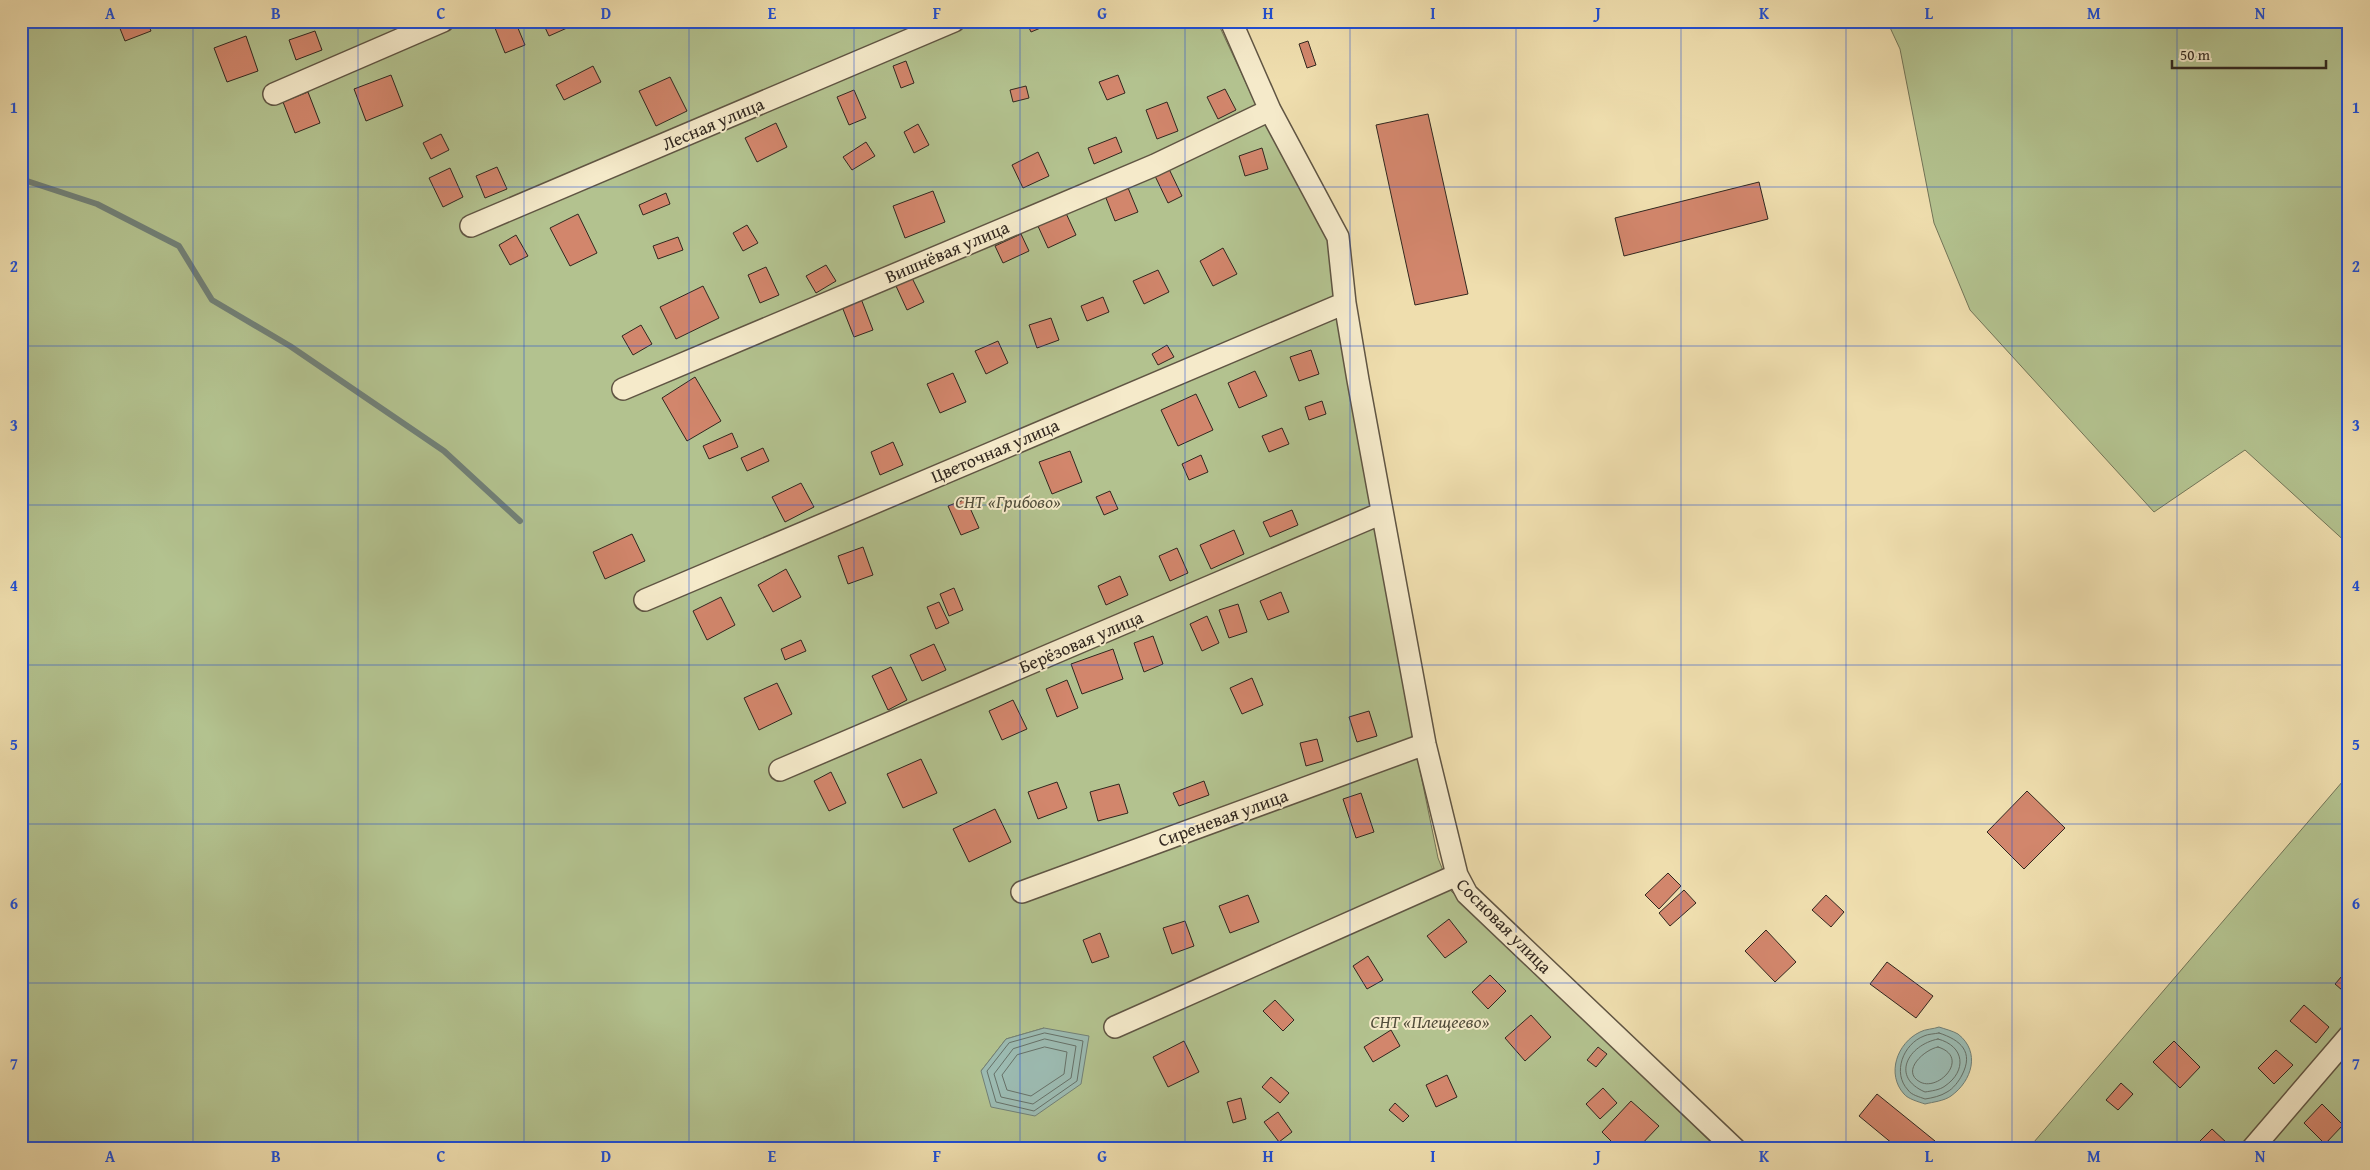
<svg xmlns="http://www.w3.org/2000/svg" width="2370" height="1170" viewBox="0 0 2370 1170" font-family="'Gentium Book Plus',serif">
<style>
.green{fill:#b3c28f;stroke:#727457;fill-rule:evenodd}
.water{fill:#9cbbb2;stroke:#718077}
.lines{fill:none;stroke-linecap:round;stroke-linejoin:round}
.shore{stroke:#667168;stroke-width:1}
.stream{stroke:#718077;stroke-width:6}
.building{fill:#d2866c;stroke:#31271f}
.minor-casing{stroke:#605543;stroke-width:24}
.minor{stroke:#f5eaca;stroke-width:21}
.grid{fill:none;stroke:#1d4ed8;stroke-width:1;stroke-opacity:0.55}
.labels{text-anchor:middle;stroke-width:4;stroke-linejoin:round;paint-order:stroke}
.street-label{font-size:18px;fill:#31271f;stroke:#f5eaca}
.park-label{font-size:18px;font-style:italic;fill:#524e3b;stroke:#f5eaca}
.neatline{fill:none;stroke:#1d4ed8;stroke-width:2}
.grid-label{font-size:16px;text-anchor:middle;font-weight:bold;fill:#1d4ed8}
</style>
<rect width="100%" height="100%" fill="#efdeae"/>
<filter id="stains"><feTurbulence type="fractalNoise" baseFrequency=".004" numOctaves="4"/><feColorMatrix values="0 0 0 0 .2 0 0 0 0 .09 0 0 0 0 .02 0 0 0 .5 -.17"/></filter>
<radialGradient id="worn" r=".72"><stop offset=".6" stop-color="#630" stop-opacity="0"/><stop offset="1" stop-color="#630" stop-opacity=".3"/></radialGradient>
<path class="green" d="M21 21H1217L1266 126 1329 239 1417 756 1438 858 1451 891 1718 1149H21ZM1044 1028 981 1071 1006 1039Z
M1887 21H2349V545L2245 450 2154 512 1970 310 1934 223 1900 49Z
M2349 774V1149H2028Z"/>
<path class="water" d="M1939 1027C1945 1029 1953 1031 1958 1034 1981 1052 1972 1081 1951 1096 1944 1101 1933 1102 1925 1104 1919 1102 1908 1099 1904 1094 1886 1074 1897 1043 1920 1032 1925 1029 1934 1029 1939 1027Z
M1044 1028 1089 1036 1081 1084 1035 1116 991 1107 981 1071 1006 1039Z"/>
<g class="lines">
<path class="shore" d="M1045 1033 1083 1041 1077 1081 1034 1111 996 1102 987 1071 1009 1043Z
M1939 1033C1961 1040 1974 1052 1962 1075 1959 1081 1953 1089 1947 1092 1941 1096 1932 1098 1925 1099 1920 1097 1911 1095 1908 1090 1892 1073 1903 1044 1924 1036 1928 1034 1934 1034 1939 1033Z
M1045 1039 1076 1046 1071 1078 1033 1104 1001 1097 994 1074 1013 1049Z
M1938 1039C1965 1046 1967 1071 1945 1086 1940 1090 1931 1091 1925 1092 1890 1077 1908 1045 1938 1039Z
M1045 1047 1067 1052 1064 1074 1031 1096 1007 1090 1002 1075 1017 1055Z
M1938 1047C1971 1057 1939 1092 1920 1082 1900 1071 1925 1049 1938 1047Z"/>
<path class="stream" d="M21 179 97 204 179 246 212 300 290 346 444 451 520 521"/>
</g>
<path class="building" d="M117 21H147L151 31 125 41Z
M497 21H515L525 45 505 53 493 23Z
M542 21H575L576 24 549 36Z
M1026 21H1048L1050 24 1031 32Z
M315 31 322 50 296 60 289 40Z
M246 36 258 71 227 82 214 48Z
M1308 41 1316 65 1307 68 1299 44Z
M906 61 914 83 901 88 893 66Z
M593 66 601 82 564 100 556 85Z
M391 75 403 106 366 121 354 89Z
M1118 75 1125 93 1107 100 1099 82Z
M670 77 687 111 656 126 639 91Z
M1026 86 1029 98 1013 102 1010 90Z
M1225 89 1236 110 1218 119 1207 97Z
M854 90 866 118 849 125 837 97Z
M308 92 320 123 295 133 283 102Z
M1167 102 1178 131 1157 139 1146 110Z
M1428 114 1468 294 1415 305 1376 125Z
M776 123 787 147 757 162 745 138Z
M918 124 929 145 914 153 904 132Z
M441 134 449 150 431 159 423 143Z
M1116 137 1122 152 1094 164 1088 148Z
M866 142 875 156 852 170 843 157Z
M1262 148 1268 169 1245 176 1239 156Z
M1038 152 1049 176 1023 188 1012 165Z
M497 167 507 189 485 198 476 176Z
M450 168 463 197 443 207 429 178Z
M1169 169 1182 196 1168 203 1155 176Z
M1759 182 1768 219 1624 256 1615 218Z
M1126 183 1138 212 1115 221 1104 193Z
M933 191 945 222 905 238 893 206Z
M666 193 670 204 643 215 639 205Z
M1065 211 1076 235 1048 248 1037 224Z
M578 214 597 253 570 266 550 228Z
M747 225 758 243 743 251 733 233Z
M1021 234 1029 251 1003 263 995 246Z
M516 235 528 256 510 265 499 245Z
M678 237 683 250 658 259 653 246Z
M1223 248 1237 274 1213 286 1200 261Z
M826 265 836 281 816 293 806 276Z
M766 267 779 295 760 303 748 275Z
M1158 270 1169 292 1144 304 1133 281Z
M912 278 924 302 907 310 896 286Z
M703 286 719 318 676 339 660 307Z
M860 296 873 330 854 337 841 304Z
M1103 297 1109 312 1087 321 1081 306Z
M1051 318 1059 340 1037 348 1029 325Z
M641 325 652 344 633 355 622 336Z
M998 341 1008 363 986 374 975 351Z
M1167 345 1174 357 1158 365 1152 354Z
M1311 350 1319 374 1299 381 1290 357Z
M1255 371 1267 396 1239 408 1228 383Z
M953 373 966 402 940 413 927 384Z
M695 377 721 421 687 441 662 398Z
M1196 394 1213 430 1178 446 1161 410Z
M1322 401 1326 414 1309 420 1305 407Z
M1282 428 1289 444 1269 452 1262 436Z
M732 433 738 447 709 459 703 446Z
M893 442 903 465 880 475 871 452Z
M763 448 769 461 747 471 741 458Z
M1070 451 1082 482 1052 494 1039 462Z
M1201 455 1208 472 1189 480 1182 464Z
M801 483 814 507 785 522 772 497Z
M1110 491 1118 509 1104 515 1096 497Z
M966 499 979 528 961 535 948 506Z
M1292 510 1298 525 1270 537 1263 522Z
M1234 530 1244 554 1211 569 1200 545Z
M632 534 645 561 605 579 593 552Z
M863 547 873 575 848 584 838 556Z
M1177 548 1188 573 1170 581 1159 556Z
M786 569 801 597 773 612 758 585Z
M1120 576 1128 595 1106 605 1098 586Z
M954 588 963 610 949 616 940 594Z
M1281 592 1289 612 1268 620 1260 601Z
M721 597 735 625 707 640 693 611Z
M939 602 949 623 936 629 927 607Z
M1238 604 1247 632 1229 638 1219 610Z
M1207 616 1219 643 1202 651 1190 624Z
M1153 636 1163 664 1144 672 1134 643Z
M801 640 806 651 785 660 781 649Z
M934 644 946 670 922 681 910 655Z
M1113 649 1123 679 1082 694 1071 664Z
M891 667 907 700 888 710 872 676Z
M1252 678 1263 705 1242 714 1230 688Z
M1067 680 1078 708 1057 717 1046 689Z
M777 683 792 714 759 730 744 698Z
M1013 700 1027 729 1002 740 989 711Z
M1369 711 1377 736 1357 742 1349 717Z
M1317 739 1323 761 1306 766 1300 743Z
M921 759 937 793 903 808 887 774Z
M831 772 846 803 829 811 814 781Z
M1204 781 1209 795 1179 806 1173 793Z
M1057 782 1067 808 1038 819 1028 792Z
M1119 784 1128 813 1098 821 1090 792Z
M2027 791 2065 828 2024 869 1987 832Z
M1361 793 1374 832 1356 838 1343 799Z
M995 809 1011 842 969 862 953 829Z
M1668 873 1681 886 1659 909 1645 895Z
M1684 890 1696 903 1670 926 1659 913Z
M1248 895 1259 922 1230 933 1219 906Z
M1826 895 1844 912 1831 927 1812 910Z
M1449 919 1467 942 1445 958 1427 936Z
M1185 921 1194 946 1172 954 1163 928Z
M1766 930 1796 962 1775 982 1745 951Z
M1100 933 1109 957 1092 963 1083 940Z
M1368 956 1383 980 1367 989 1353 966Z
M1887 962 1933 996 1916 1018 1870 984Z
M2349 968V996L2335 984Z
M1490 975 1506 991 1488 1009 1472 992Z
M1275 1000 1294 1020 1283 1031 1263 1011Z
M2304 1005 2329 1027 2316 1043 2290 1021Z
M1531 1015 1551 1037 1525 1061 1505 1038Z
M1391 1030 1400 1046 1373 1062 1364 1047Z
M1184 1041 1199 1072 1168 1087 1153 1057Z
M2174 1041 2200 1067 2180 1088 2153 1062Z
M1598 1047 1607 1054 1596 1067 1587 1060Z
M2276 1050 2293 1065 2274 1084 2258 1068Z
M1447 1075 1457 1097 1436 1107 1426 1085Z
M1271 1077 1289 1093 1280 1103 1262 1087Z
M2121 1083 2133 1094 2118 1110 2106 1100Z
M1603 1088 1617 1103 1600 1119 1586 1104Z
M1877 1094 1935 1141 1929 1149H1899L1859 1116Z
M1241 1098 1246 1119 1233 1123 1227 1102Z
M1631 1101 1659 1126 1637 1149H1619L1602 1132Z
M1395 1103 1409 1116 1403 1122 1389 1110Z
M2322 1104 2343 1125 2325 1144 2304 1123Z
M1278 1112 1292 1132 1279 1142 1264 1122Z
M2212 1129 2227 1143 2221 1149H2192Z
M2286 1141 2294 1149H2278Z"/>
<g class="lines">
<defs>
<path id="minor" d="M1231 21 1270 110 1338 237 1345 303 1358 380 1425 744 1457 875 1467 894 1735 1149
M274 94 443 21
M471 226 954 21
M623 389 1155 165 1270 110
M645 600 1345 303
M780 770 1382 513
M1022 892 1425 744
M1115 1027 1457 875
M2252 1149 2349 1036"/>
</defs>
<use href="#minor" class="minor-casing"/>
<use href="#minor" class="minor"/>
</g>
<path class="grid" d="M193 21V1149M358 21V1149M524 21V1149M689 21V1149M854 21V1149M1020 21V1149M1185 21V1149M1350 21V1149M1516 21V1149M1681 21V1149M1846 21V1149M2012 21V1149M2177 21V1149M21 187H2349M21 346H2349M21 505H2349M21 665H2349M21 824H2349M21 983H2349"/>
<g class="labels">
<g class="street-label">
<text transform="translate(713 124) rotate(-23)" y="6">Лесная улица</text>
<text transform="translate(947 252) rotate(-23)" y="6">Вишнёвая улица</text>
<text transform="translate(995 451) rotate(-23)" y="6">Цветочная улица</text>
<text transform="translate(1081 642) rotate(-23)" y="6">Берёзовая улица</text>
<text transform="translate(1223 818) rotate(-20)" y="6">Сиреневая улица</text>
<text transform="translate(1504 926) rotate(45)" y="6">Сосновая улица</text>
</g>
<g class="park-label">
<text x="1008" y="508">СНТ «Грибово»</text>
<text x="1430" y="1028">СНТ «Плещеево»</text>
</g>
</g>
<rect width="2370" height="1170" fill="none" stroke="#efdeae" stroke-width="55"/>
<path d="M2172 60v8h154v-8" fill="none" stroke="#31271f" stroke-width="2.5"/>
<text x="2180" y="60" font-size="15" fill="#31271f" stroke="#f5eaca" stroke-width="4" paint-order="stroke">50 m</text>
<rect x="28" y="28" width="2314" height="1114" class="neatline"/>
<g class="grid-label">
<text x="110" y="19">A</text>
<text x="276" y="19">B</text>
<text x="441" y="19">C</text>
<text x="606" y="19">D</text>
<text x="772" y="19">E</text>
<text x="937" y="19">F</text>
<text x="1102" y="19">G</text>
<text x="1268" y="19">H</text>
<text x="1433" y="19">I</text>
<text x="1598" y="19">J</text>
<text x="1764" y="19">K</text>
<text x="1929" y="19">L</text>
<text x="2094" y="19">M</text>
<text x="2260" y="19">N</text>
<text x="14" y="113">1</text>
<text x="2356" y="113">1</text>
<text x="14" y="272">2</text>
<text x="2356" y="272">2</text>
<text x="14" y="431">3</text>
<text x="2356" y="431">3</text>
<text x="14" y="591">4</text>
<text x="2356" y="591">4</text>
<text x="14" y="750">5</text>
<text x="2356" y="750">5</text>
<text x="14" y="909">6</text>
<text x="2356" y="909">6</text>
<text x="14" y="1069">7</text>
<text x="2356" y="1069">7</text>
<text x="110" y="1162">A</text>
<text x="276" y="1162">B</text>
<text x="441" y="1162">C</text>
<text x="606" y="1162">D</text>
<text x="772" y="1162">E</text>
<text x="937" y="1162">F</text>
<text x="1102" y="1162">G</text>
<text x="1268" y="1162">H</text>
<text x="1433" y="1162">I</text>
<text x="1598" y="1162">J</text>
<text x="1764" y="1162">K</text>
<text x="1929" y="1162">L</text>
<text x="2094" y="1162">M</text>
<text x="2260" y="1162">N</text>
</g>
<rect width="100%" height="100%" filter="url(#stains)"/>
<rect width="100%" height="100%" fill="url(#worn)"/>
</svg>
